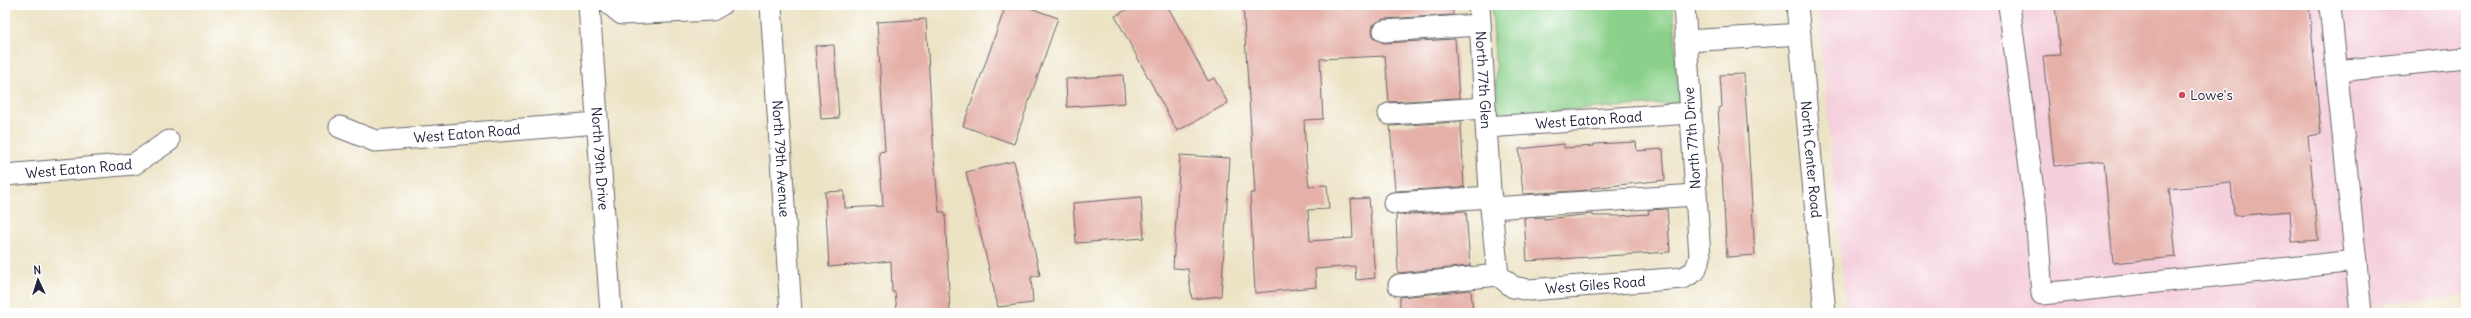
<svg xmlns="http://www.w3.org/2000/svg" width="2471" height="318" viewBox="0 0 2471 318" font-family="Delius,sans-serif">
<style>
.built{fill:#f4cfdc}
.park{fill:#8cd18b;stroke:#577a63}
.building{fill:#e5b0a8}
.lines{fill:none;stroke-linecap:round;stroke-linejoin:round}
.minor-casing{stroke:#69666b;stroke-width:23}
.minor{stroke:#fff;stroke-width:21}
.poi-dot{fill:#d1495b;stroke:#fff;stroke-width:1.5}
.labels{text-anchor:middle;stroke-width:3;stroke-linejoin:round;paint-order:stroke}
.street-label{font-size:14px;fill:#22223b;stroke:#fff}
.poi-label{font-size:14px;fill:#22223b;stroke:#fff;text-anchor:start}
</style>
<rect width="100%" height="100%" fill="#fff"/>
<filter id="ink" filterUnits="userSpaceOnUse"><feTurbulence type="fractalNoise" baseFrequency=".025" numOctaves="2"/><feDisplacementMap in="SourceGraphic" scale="8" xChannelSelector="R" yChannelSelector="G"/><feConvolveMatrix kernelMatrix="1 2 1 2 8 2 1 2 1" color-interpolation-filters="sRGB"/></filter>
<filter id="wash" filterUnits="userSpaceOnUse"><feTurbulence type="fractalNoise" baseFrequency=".012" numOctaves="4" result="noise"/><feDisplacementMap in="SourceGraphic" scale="16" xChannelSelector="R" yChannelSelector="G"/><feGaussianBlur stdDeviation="0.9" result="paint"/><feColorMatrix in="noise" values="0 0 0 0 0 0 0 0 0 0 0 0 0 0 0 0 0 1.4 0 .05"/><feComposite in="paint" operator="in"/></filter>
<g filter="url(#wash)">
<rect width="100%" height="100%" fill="#ece3c4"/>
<path class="built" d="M1817 5H2466V296L2388 303 2342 313H1846Z"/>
<path class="park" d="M1492 5H1673L1679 103 1498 114Z"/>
<g id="blocks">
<path class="building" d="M1006 5H1022L1058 18 1014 144 963 126Z
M1136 5H1167L1208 81 1214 78 1228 103 1177 131 1115 16Z
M1243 5H1453V15L1383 19 1373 25 1372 32 1374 38 1384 43 1455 39 1459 98 1389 102 1385 56 1320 59 1323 119 1304 120 1306 161 1309 186 1327 185 1329 209 1308 210 1310 241 1353 238 1351 199 1369 198 1375 278 1356 280 1355 266 1315 269 1316 287 1255 293 1250 193H1255Z
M2055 5H2309L2321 134 2308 136 2318 240 2292 242 2290 211 2234 216 2231 183 2169 189 2176 257 2113 263 2104 161 2054 166 2043 56 2060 55Z
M926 19 934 159 939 212H945L950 312 897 313 895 292H892L891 261 829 267 825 192 844 191 845 208 883 206 879 152 885 151 877 22Z
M834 45 839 118 821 119 815 46Z
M1744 74 1755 255 1727 257 1718 108 1722 107 1720 75Z
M1123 75 1125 103 1067 107 1066 79Z
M1461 122 1464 187 1395 191 1390 126Z
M1636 142 1637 151 1663 149 1665 180 1591 188V190L1523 194 1519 149 1564 144V148L1594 146V144Z
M1180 155 1230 158 1221 296 1192 299 1188 269 1173 268Z
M1014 161 1040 275 1031 277 1033 303 998 307 966 172Z
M1141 197 1144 238 1076 243 1073 203Z
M1667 209 1670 252 1527 261 1524 218 1544 217V219L1593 214V216H1618L1649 214 1648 210Z
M1466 211 1470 266 1398 273 1396 215Z
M1471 290 1473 313H1400V297Z"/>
</g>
</g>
<g filter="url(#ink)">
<use href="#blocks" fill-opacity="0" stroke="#69666b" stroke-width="1"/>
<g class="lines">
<defs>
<g id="minor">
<path id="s1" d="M589 5 611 313"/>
<path d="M611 5 622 14 712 10 721 5"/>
<path id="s2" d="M771 5 791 313"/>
<path id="s3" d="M1479 5 1491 208 1498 275"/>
<path id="s4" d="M1797 5 1825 313"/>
<path d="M2009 5 2036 214 2042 294 2356 261"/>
<path d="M2330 5 2361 313"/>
<path d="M1384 31 1480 25"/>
<path d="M1686 41 1800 34"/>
<path d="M2337 71 2466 58"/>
<path d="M1389 114 1485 108"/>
<path id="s5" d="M340 127 375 141 597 123"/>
<path id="s6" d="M1487 127 1690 113"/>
<path id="s7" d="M5 175 134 164 169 141"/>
<path d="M1394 203 1491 197"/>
<path d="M1491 208 1696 195"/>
<path id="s8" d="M1498 275 1513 287 1529 290 1683 278 1695 271 1700 257 1684 5"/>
<path d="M1399 285 1498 275"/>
</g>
</defs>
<use href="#minor" class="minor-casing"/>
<use href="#minor" class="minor"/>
</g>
</g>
<circle class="poi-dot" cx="2182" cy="95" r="4"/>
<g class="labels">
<g class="street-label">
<text dy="5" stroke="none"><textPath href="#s3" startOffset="75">North 77th Glen</textPath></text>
<text dy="5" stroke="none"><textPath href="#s6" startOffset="102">West Eaton Road</textPath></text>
<text dy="5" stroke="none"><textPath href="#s5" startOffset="130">West Eaton Road</textPath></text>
<text transform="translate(1692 138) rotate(-94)" y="5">North 77th Drive</text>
<text dy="5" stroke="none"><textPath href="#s1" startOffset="154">North 79th Drive</textPath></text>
<text dy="5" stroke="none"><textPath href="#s2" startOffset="154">North 79th Avenue</textPath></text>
<text dy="5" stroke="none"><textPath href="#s4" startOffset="155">North Center Road</textPath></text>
<text dy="5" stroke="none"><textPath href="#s7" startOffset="74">West Eaton Road</textPath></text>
<text dy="5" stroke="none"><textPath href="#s8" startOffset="102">West Giles Road</textPath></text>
</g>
<g class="poi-label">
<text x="2190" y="100">Lowe's</text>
</g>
</g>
<rect width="2471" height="318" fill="none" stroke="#fff" stroke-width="20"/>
<g transform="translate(38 280) rotate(356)" stroke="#ffffff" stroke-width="3" paint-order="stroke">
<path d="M0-3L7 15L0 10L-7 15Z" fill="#22223b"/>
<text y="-6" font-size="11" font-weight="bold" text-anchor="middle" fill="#22223b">N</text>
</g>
</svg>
